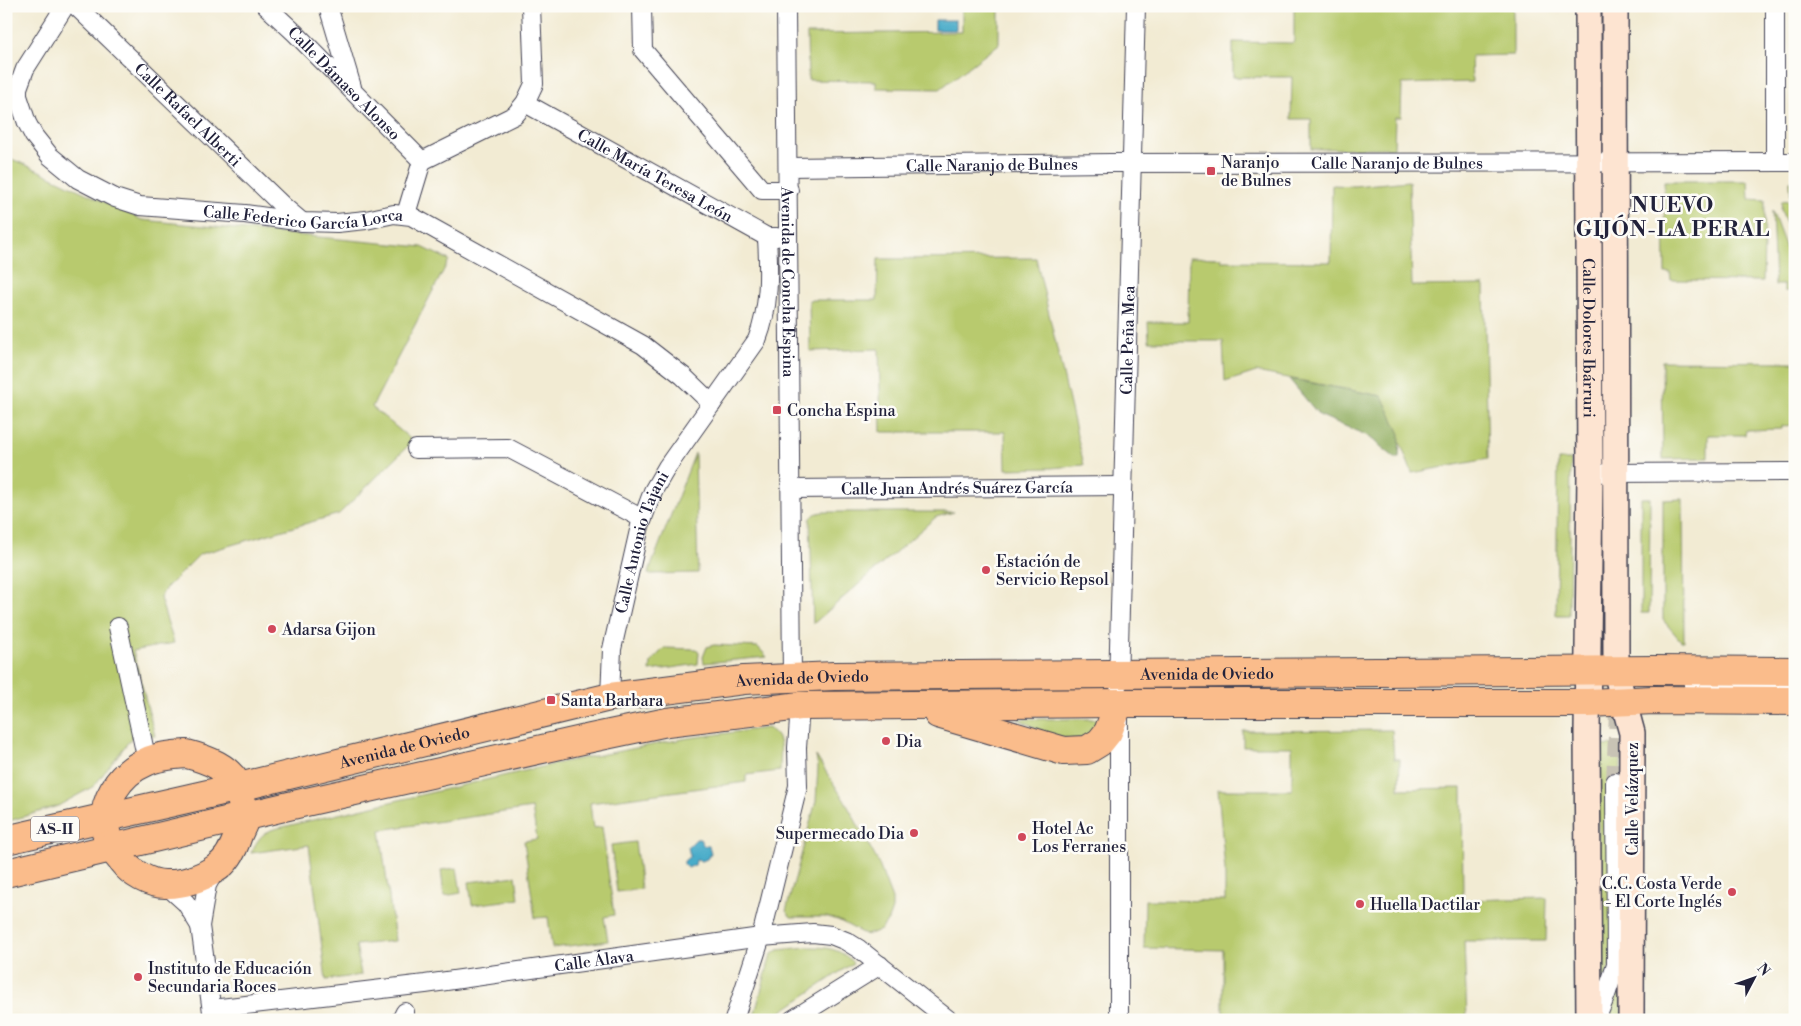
<svg xmlns="http://www.w3.org/2000/svg" width="1801" height="1026" viewBox="0 0 1801 1026" font-family="'Libre Bodoni',serif">
<style>
.green{fill:#b8ca6e;stroke:#6d7654}
.forest{fill:#92ae61;stroke:#5a684e}
.water{fill:#4aacc9;stroke:#366782}
.lines{fill:none;stroke-linecap:round;stroke-linejoin:round}
.street-tunnel{stroke:#c8c3b5;stroke-width:18;stroke-dasharray:18 9;stroke-linecap:butt}
.street-casing{stroke:#414052;stroke-width:20}
.secondary-casing{stroke:#414052;stroke-width:28}
.primary-casing{stroke:#414052;stroke-width:30}
.street{stroke:#fff;stroke-width:18}
.secondary{stroke:#fde4d1;stroke-width:25}
.primary{stroke:#fabc8b;stroke-width:28}
.poi-dot{fill:#d1495b;stroke:#fdfcf7;stroke-width:2}
.labels{text-anchor:middle;stroke-width:5;stroke-linejoin:round;paint-order:stroke}
.shield{fill:#fdfcf7;stroke:#646373;stroke-width:1}
.shield-label{font-size:15px;font-weight:bold;fill:#22223b}
.street-label{font-size:16px;fill:#22223b;stroke:#fdfcf7}
.poi-label{font-size:16px;fill:#22223b;stroke:#fdfcf7;text-anchor:start}
.district-label{font-size:21px;font-weight:bold;letter-spacing:1px;fill:#22223b;stroke:#fdfcf7}
</style>
<rect width="100%" height="100%" fill="#fdfcf7"/>
<filter id="ink" filterUnits="userSpaceOnUse"><feTurbulence type="fractalNoise" baseFrequency=".02" numOctaves="2"/><feDisplacementMap in="SourceGraphic" scale="10" xChannelSelector="R" yChannelSelector="G"/><feConvolveMatrix kernelMatrix="1 2 1 2 8 2 1 2 1" color-interpolation-filters="sRGB"/></filter>
<filter id="wash" filterUnits="userSpaceOnUse"><feTurbulence type="fractalNoise" baseFrequency=".0096" numOctaves="4" result="noise"/><feDisplacementMap in="SourceGraphic" scale="20" xChannelSelector="R" yChannelSelector="G"/><feGaussianBlur stdDeviation="1.12" result="paint"/><feColorMatrix in="noise" values="0 0 0 0 0 0 0 0 0 0 0 0 0 0 0 0 0 1.4 0 .05"/><feComposite in="paint" operator="in"/></filter>
<g filter="url(#wash)">
<rect width="100%" height="100%" fill="#f2ebd3"/>
<path class="green" d="M962 6H999V44L940 89 876 88V81L808 80 807 34 962 32Z
M1294 6H1513V55L1471 56 1472 82 1402 84 1401 117H1395L1394 148 1311 149V119H1291L1292 77H1233V42L1294 43Z
M6 160H14L33 168 142 220 422 247 449 260 372 407 413 441 339 514 200 554 165 589 160 598 174 643 133 651 155 736H133L94 786 58 806 6 822Z
M1409 181 1412 286 1484 285 1488 459 1412 473 1382 396 1256 372 1225 382 1223 341H1149L1148 322H1188L1189 257 1221 258V261L1331 262 1332 185 1354 186Z
M1664 181H1748L1749 199 1765 200 1763 281 1671 280 1670 273H1665Z
M1790 181H1795V245L1781 210 1782 201 1791 200Z
M1772 211 1795 272V291H1784V285H1775Z
M1036 258 1084 465 1051 468 1006 469 1005 432H881L879 349 810 351 809 300H877L878 259Z
M1662 361 1795 362V425L1782 426V429L1746 430 1745 435H1708V458L1663 459Z
M695 453 698 573 648 574Z
M1558 460H1571L1569 615H1556Z
M1641 498H1650L1649 613H1641Z
M1683 499 1684 641H1681L1663 620V500Z
M822 512H954L936 517 813 624 810 519 815 514Z
M714 645 758 647 767 657 704 663 703 657 707 647Z
M664 648 696 649 699 653 698 664 650 671 651 662Z
M1018 719H1099C1096 725 1094 732 1088 735 1070 748 1035 727 1018 719Z
M767 728C785 737 780 753 780 771L746 775V782L590 803 593 828 602 827 614 915 604 917 608 941 552 948 548 917 535 918 524 841 537 839 532 808 380 830 395 941 356 945 361 975 326 980 309 845 251 853C257 841 261 833 274 829L563 762 688 738Z
M1392 730 1394 759H1400L1399 789 1462 788 1463 900 1547 898 1546 941H1464L1467 1020H1223V950L1144 948 1145 900 1225 901V870L1218 790H1292V747H1243V731Z
M1622 745 1611 961 1601 995 1597 746Z
M816 756 846 803 878 862 892 899V909L888 920 881 930 866 935 838 920 826 917H791L786 911 816 801 818 767Z
M635 842 641 889 617 892 611 845Z
M457 868 461 893 444 896 441 870Z
M516 876 519 899 472 905 469 882Z
M807 947C825 947 841 948 853 963L769 1020H753L771 955 778 950Z
M1620 965 1622 1020H1602Z"/>
<path class="forest" d="M1289 379 1382 396 1400 434 1399 458H1395L1368 436 1319 415Z"/>
<path class="water" d="M935 20H956V30H935Z
M696 839H700L704 846H709L711 853 707 859 702 861 696 860 695 865 688 868 684 864V861L690 856 688 847Z"/>
</g>
<g filter="url(#ink)">
<g class="lines">
<path class="street-tunnel" d="M1615 782 1618 712 1623 705"/>
<defs>
<g id="street">
<path id="s1" d="M65 6 25 69 18 88V96L27 123 34 136 50 156 78 179 115 198 140 206 245 214 303 222 337 223 366 220 394 214 411 216 643 345 683 376 712 404"/>
<path id="s2" d="M76 6 282 205 302 222"/>
<path id="s3" d="M266 6 295 33 422 161"/>
<path d="M328 6 352 87"/>
<path d="M642 6 643 50 762 190H789"/>
<path id="s4" d="M786 6 792 678"/>
<path d="M1775 6V162"/>
<path id="s5" d="M525 103 767 237H777"/>
<path id="s6" d="M788 167 1111 163 1795 162"/>
<path d="M406 214 422 161 515 115 525 103 534 84 531 6"/>
<path d="M416 449 508 448 643 519"/>
<path d="M1605 473 1795 472"/>
<path id="s7" d="M791 489 1123 486"/>
<path d="M118 627 147 761"/>
<path id="s8" d="M1118 684 1136 6"/>
<path d="M1693 686H1795"/>
<path id="s9" d="M610 697 612 649 640 526 653 491 667 467 757 340C770 307 769 273 767 237"/>
<path d="M1119 718V1020"/>
<path d="M165 884 186 903 200 926"/>
<path id="s10" d="M212 1009 425 984 761 937 813 933 831 935 846 941 859 949 949 1020"/>
<path d="M213 1019 200 926 207 885 216 869"/>
<path d="M401 1020 405 1012"/>
<path d="M734 1020 761 937 798 786 797 748 800 706"/>
<path d="M792 1020 880 965"/>
<path d="M1596 1020 1606 995 1616 965 1615 782"/>
</g>
<g id="secondary">
<path id="s11" d="M1588 6 1590 473 1587 733 1589 1020"/>
<path d="M1615 6 1616 670 1623 700 1632 733 1631 1020"/>
</g>
<g id="primary">
<path d="M938 714 1064 751 1087 750 1100 742 1108 732 1119 703"/>
<path d="M187 754C206 759 230 767 239 788 241 792 241 798 242 803 243 807 246 813 245 818 244 823 240 830 238 835 234 848 227 862 215 869 202 878 181 885 165 884 150 884 131 873 123 862 115 853 109 844 106 832 100 803 119 773 146 762 158 756 173 755 187 754Z"/>
<path id="s12" d="M6 840 239 787 610 697 744 680 834 676 1654 670 1795 671"/>
<path d="M6 873 293 805 591 738 667 722 800 706 1119 703H1588L1654 700 1795 701"/>
</g>
</defs>
<use href="#street" class="street-casing"/>
<use href="#secondary" class="secondary-casing"/>
<use href="#primary" class="primary-casing"/>
<use href="#street" class="street"/>
<use href="#secondary" class="secondary"/>
<use href="#primary" class="primary"/>
</g>
</g>
<g class="poi-dot">
<rect x="1206" y="166" width="10" height="10" rx="2.5"/>
<rect x="772" y="405" width="10" height="10" rx="2.5"/>
<circle cx="986" cy="570" r="5"/>
<circle cx="272" cy="629" r="5"/>
<rect x="546" y="695" width="10" height="10" rx="2.5"/>
<circle cx="886" cy="741" r="5"/>
<circle cx="914" cy="833" r="5"/>
<circle cx="1022" cy="837" r="5"/>
<circle cx="1732" cy="892" r="5"/>
<circle cx="1360" cy="904" r="5"/>
<circle cx="138" cy="977" r="5"/>
</g>
<g class="labels">
<rect class="shield" x="31" y="816.5" width="48" height="25" rx="4"/>
<g class="shield-label">
<text x="55" y="834">AS-II</text>
</g>
<g class="street-label">
<text dy="6" stroke="none"><textPath href="#s3" startOffset="110">Calle Dámaso Alonso</textPath></text>
<text dy="6" stroke="none"><textPath href="#s2" startOffset="156">Calle Rafael Alberti</textPath></text>
<text dy="6" stroke="none"><textPath href="#s6" startOffset="609">Calle Naranjo de Bulnes</textPath></text>
<text dy="6" stroke="none"><textPath href="#s6" startOffset="204">Calle Naranjo de Bulnes</textPath></text>
<text dy="6" stroke="none"><textPath href="#s5" startOffset="149">Calle María Teresa León</textPath></text>
<text dy="6" stroke="none"><textPath href="#s1" startOffset="440">Calle Federico García Lorca</textPath></text>
<text dy="6" stroke="none"><textPath href="#s4" startOffset="276">Avenida de Concha Espina</textPath></text>
<text dy="6" stroke="none"><textPath href="#s11" startOffset="332">Calle Dolores Ibárruri</textPath></text>
<text dy="6" stroke="none"><textPath href="#s8" startOffset="344">Calle Peña Mea</textPath></text>
<text dy="6" stroke="none"><textPath href="#s7" startOffset="166">Calle Juan Andrés Suárez García</textPath></text>
<text dy="6" stroke="none"><textPath href="#s9" startOffset="159">Calle Antonio Tajani</textPath></text>
<text dy="6" stroke="none"><textPath href="#s12" startOffset="1219">Avenida de Oviedo</textPath></text>
<text dy="6" stroke="none"><textPath href="#s12" startOffset="814">Avenida de Oviedo</textPath></text>
<text dy="6" stroke="none"><textPath href="#s12" startOffset="409">Avenida de Oviedo</textPath></text>
<text transform="translate(1632 799) rotate(-90)" y="6">Calle Velázquez</text>
<text dy="6" stroke="none"><textPath href="#s10" startOffset="385">Calle Álava</textPath></text>
</g>
<g class="poi-label">
<text x="1221" y="168">Naranjo<tspan x="1221" dy="18">de Bulnes</tspan></text>
<text x="787" y="416">Concha Espina</text>
<text x="996" y="567">Estación de<tspan x="996" dy="18">Servicio Repsol</tspan></text>
<text x="282" y="635">Adarsa Gijon</text>
<text x="561" y="706">Santa Barbara</text>
<text x="896" y="747">Dia</text>
<text x="1032" y="834">Hotel Ac<tspan x="1032" dy="18">Los Ferranes</tspan></text>
<text x="904" y="839" text-anchor="end">Supermecado Dia</text>
<text x="1722" y="889" text-anchor="end">C.C. Costa Verde<tspan x="1722" dy="18">- El Corte Inglés</tspan></text>
<text x="1370" y="910">Huella Dactilar</text>
<text x="148" y="974">Instituto de Educación<tspan x="148" dy="18">Secundaria Roces</tspan></text>
</g>
<g class="district-label">
<text x="1673" y="212">NUEVO<tspan x="1673" dy="24">GIJÓN-LA PERAL</tspan></text>
</g>
</g>
<rect width="1801" height="1026" fill="none" stroke="#fdfcf7" stroke-width="25"/>
<g transform="translate(1754 978) rotate(49)" stroke="#fdfcf7" stroke-width="4" paint-order="stroke">
<path d="M0-4L9 19L0 12L-9 19Z" fill="#22223b"/>
<text y="-8" font-size="14" font-weight="bold" text-anchor="middle" fill="#22223b">N</text>
</g>
</svg>
